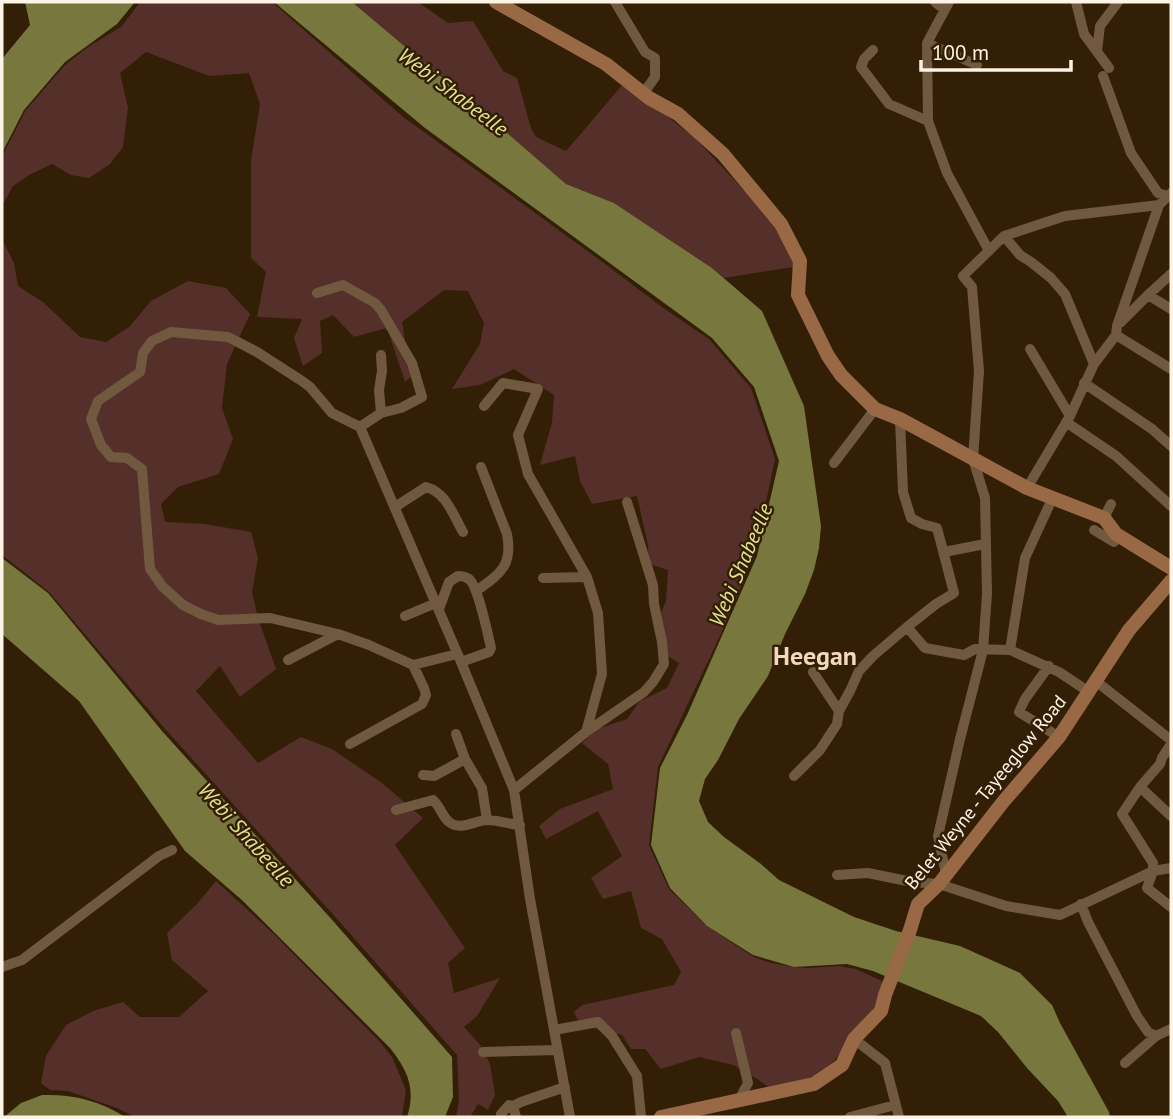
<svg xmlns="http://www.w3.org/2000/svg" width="1173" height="1119" viewBox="0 0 1173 1119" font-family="'PT Sans',sans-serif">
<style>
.green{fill:#552f29}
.water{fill:#77773e}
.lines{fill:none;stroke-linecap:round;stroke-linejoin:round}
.street{stroke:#70593f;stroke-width:10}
.secondary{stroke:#986944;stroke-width:14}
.labels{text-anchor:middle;stroke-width:5;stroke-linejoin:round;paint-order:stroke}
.street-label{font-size:19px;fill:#fef3e7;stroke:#331f05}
.water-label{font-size:21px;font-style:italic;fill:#e4e48e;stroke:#331f05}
.district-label{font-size:26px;font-weight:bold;fill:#f3d8bb;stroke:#331f05}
</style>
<rect width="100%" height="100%" fill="#331f05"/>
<path class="green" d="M140 2H272L402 116 604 263 662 307 709 339 751 388 775 459 768 493 756 542 745 577 720 636 658 767 649 845 669 889 707 926 752 956 767 962 793 967 808 968 839 966 856 969 884 982 877 1010 816 1082 775 1092 756 1078 733 1065 699 1057 661 1069 645 1049H631L622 1035 580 1025 574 1012 582 1005 674 985 681 972 662 939 641 928 631 891 603 899 591 878 622 856 598 811 546 839 539 826 560 809 613 789 608 764 582 743 597 729 627 719 640 701 667 688 679 663 666 655 659 617 666 601 668 570 649 564 648 545 637 496 592 504 580 481 575 456 540 465 552 422 554 395 514 369 480 385 452 389 480 344 484 323 468 291 444 290 402 322 411 377 405 382 387 328 354 337 333 315 320 321 322 353 303 366 294 338 302 319 257 317 266 272 251 258V161L260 104 249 73 209 76 146 52 120 73 128 108 123 147 110 164 89 178 71 175 52 164 29 175 13 186 2 206V156L26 110 64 66 85 49 122 26Z
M352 2H418L448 23 473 21 503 71 517 78 531 128 536 137 566 151 624 83 695 138 780 229 797 260 793 267 724 278 712 268 614 203 566 184 499 126 483 110 446 81Z
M2 239 14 263 18 286 43 302 80 337 106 342 129 327 151 301 188 281 226 288 250 314 227 364 225 381 222 408 233 439 219 474 178 487 161 504 165 522 205 524 251 532 258 558 252 592 258 618 276 669 240 697 220 666 196 691 258 763 301 737 332 749 382 783 423 818 395 845 465 948 448 963 454 993 500 978 477 1016 464 1027 481 1046 490 1064 495 1095 488 1110 478 1104 470 1117H456L459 1100 457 1055 338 920 165 729 49 592 2 555Z
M216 881 275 935 380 1042 392 1057 406 1090 402 1117H135L117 1108 68 1091 50 1090 41 1083 46 1056 66 1025 93 1011 123 1002 140 1017H179L208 991 172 960 167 933 197 904Z"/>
<path class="water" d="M25 2H135L117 24 65 62 24 110 2 153V59L30 25Z
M274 2H352L446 81 484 110 499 126 566 184 614 203 712 268 762 311 804 406 821 526 819 548 814 570 805 594 785 634 768 676 739 719 718 760 705 779 699 801 708 822 724 837 761 864 779 880 854 917 896 931 960 946 1020 973 1052 1005 1060 1023 1109 1112 1110 1117H1068L1058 1101 1027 1068 998 1032 981 1016 873 971 847 964 794 967 753 955 707 926 670 888 651 845 660 768 687 715 757 556 779 461 754 387 712 338 425 128Z
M2 558 48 593 162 731 334 922 452 1057 453 1097 445 1117H407C416 1089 408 1071 390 1048L243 901 185 851 79 701 2 634Z
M42 1095C72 1094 99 1100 125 1117H4L21 1103Z"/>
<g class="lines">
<path class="street" d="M615 2 645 52 655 58V77L643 94
M935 2 944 9
M949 2 927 43 928 121 947 173 989 251
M1076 2 1084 34 1109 68
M927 43 977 65
M873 50 864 59 861 67 889 104 928 121
M1097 51 1100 26 1118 2
M1103 76 1131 153 1158 193 1171 197
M1004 236 1020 255 1031 262 1051 278 1065 294 1094 364
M317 293 343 285 375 303 381 310 412 363 422 397 401 408 381 413 360 427
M1148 295 1171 309
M1120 323 1148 295 1171 274
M1116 335 1171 369
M1030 349 1070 416
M381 355 382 371 379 390 381 413
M1084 383 1152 429 1171 446
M484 406 503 383 538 389 518 435 528 474 587 577 598 613 602 674 586 732
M900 419 903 492 911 518 922 524 937 528 954 593 936 604 907 627 925 648 964 655 975 649 1010 650 1059 672 1089 692
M1066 422 1116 456 1171 506
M834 463 875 409
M1027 488 1070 416 1094 364 1116 335 1117 326 1159 205 1171 193
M395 507 426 487C447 493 453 515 463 532
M1104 518 1111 504
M1094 530 1114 542
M944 552 985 544
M543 578 587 577
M476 591C500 574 513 566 507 534L481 467
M439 609 449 582 458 576C462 576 466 577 469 579 478 586 488 635 491 648L489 652 461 662
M405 616 436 603
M1010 650 1025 558 1053 497
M457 654 413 665 369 645 338 634 270 618 218 620 201 614 183 605 163 587 150 569 142 469 127 458 111 457 101 445 91 419 98 401 140 372 143 353 152 341 171 332 228 337 257 352 302 381 310 387 332 413 360 427 461 662 514 790 530 899 570 1117
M288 660 338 634
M1049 666 1025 699 1019 712 1059 737
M813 672 839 711
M1097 682 1171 740
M456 734 465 759 482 788 487 820
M350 744 422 704 426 695 424 688 413 665
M1171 744 1162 758 1160 764 1140 787 1122 814 1153 863V871L1147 888 1171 907
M423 775 434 776 465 759
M794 776 820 750 837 724 839 711 850 691 859 671 873 656 907 627
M1140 787 1171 816
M514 790 586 732 644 692 653 682 664 664 662 642 654 604 653 585 627 502
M396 810 433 800C440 806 442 816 449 822 460 831 474 821 487 820 497 820 509 824 520 825
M946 874 938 836 960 739 983 650 987 594 985 498 973 459 979 371 972 287 963 276 1004 236 1065 216 1159 205
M837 875 868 873 912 882 939 884 1006 906 1060 915 1153 871 1171 868
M1081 904 1088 922 1137 1016 1148 1032 1156 1036
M2 967 22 960 159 856 172 850
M554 1030 598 1022 612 1036 637 1076 641 1117
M736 1033 748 1083 739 1100
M854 1039 885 1063 899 1117
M483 1052 557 1050
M1125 1063 1156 1036 1171 1029
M513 1106 516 1117
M501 1117V1114L509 1105 513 1106 521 1102 565 1087
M850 1117 895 1105"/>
<path class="secondary" d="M496 2 606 64 649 98 678 114 723 154 781 224 800 261 798 295 828 356 841 375 875 409 900 419 1027 488 1104 518 1116 534 1171 568
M661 1117 814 1084 842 1065 854 1039 881 1011 885 995 910 930 918 904 939 884 1003 802 1059 737 1129 630 1171 581"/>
</g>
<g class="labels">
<g class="street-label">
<text transform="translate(985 792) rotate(-51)" y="7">Belet Weyne - Tayeeglow Road</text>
</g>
<g class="water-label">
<text transform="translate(453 92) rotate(37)" y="7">Webi Shabeelle</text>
<text transform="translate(741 565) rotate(-67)" y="7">Webi Shabeelle</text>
<text transform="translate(246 835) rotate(48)" y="7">Webi Shabeelle</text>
</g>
<g class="district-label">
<text x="815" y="665">Heegan</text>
</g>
</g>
<rect width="1173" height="1119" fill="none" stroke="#fef3e7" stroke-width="7"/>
<path d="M921 60v10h150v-10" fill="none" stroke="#fef3e7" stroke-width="3.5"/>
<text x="932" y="60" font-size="21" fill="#fef3e7" stroke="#331f05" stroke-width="5" paint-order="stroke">100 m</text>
</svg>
